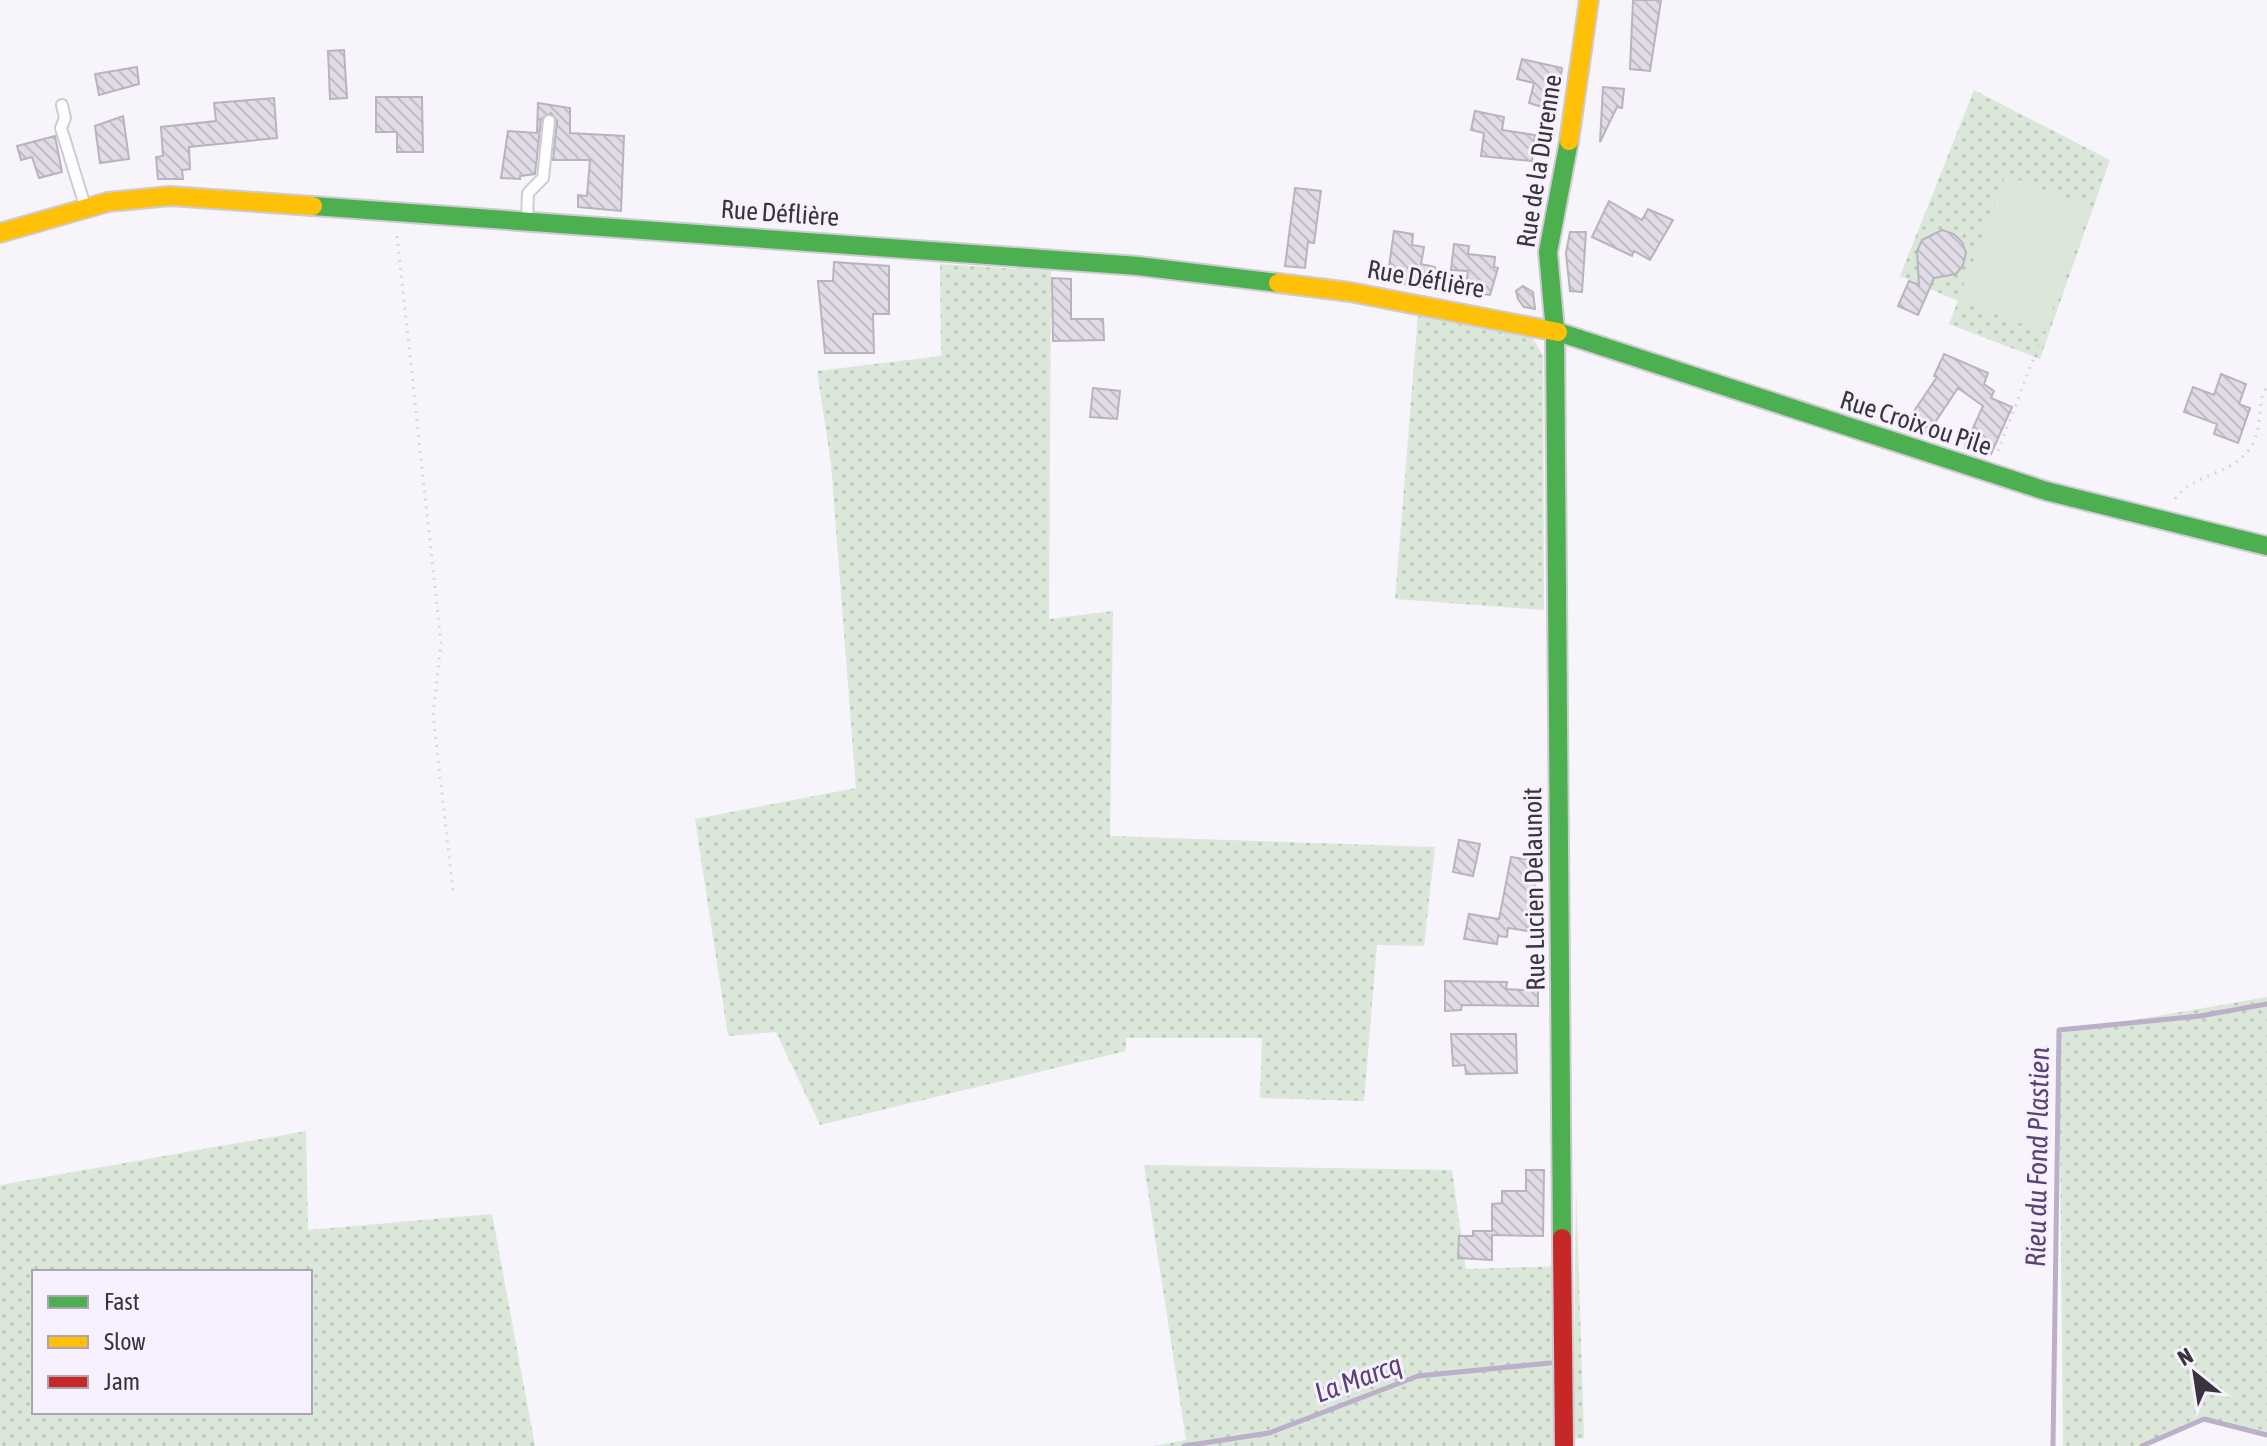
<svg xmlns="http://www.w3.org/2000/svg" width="2267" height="1446" viewBox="0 0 2267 1446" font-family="'Asap Condensed',sans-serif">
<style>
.green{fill:url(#green-dots);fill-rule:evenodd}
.pitch{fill:#dae7d9}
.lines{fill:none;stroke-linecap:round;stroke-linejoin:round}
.stream{stroke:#bbafca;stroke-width:5}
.building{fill:url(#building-back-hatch);stroke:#b8b4bb;stroke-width:2}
.lane-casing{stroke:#cfcbd3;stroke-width:14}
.fast-casing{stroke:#cfcbd3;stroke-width:22}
.slow-casing{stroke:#cfcbd3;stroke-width:22}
.jam-casing{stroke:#cfcbd3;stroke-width:22}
.path{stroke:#d9d7da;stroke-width:3;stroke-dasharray:2 6;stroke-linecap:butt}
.lane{stroke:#fefdff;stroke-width:10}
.fast{stroke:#4caf50;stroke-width:18}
.slow{stroke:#ffc107;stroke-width:18}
.jam{stroke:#c62828;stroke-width:18}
.labels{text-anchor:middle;stroke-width:6;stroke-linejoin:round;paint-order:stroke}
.street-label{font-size:26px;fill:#37343c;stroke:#f7f1ff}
.water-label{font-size:28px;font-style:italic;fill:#5a4273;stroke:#f7f1ff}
</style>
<defs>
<pattern id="green-dots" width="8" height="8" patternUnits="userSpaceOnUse" patternTransform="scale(2)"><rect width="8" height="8" fill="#dae7d9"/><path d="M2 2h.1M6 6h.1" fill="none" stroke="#bcc7bb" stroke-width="1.8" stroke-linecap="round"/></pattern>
<pattern id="building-back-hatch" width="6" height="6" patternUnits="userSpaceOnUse" patternTransform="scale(2)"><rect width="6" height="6" fill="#e0dbe6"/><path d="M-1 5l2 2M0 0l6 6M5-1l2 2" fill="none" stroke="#c1bdc6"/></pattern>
</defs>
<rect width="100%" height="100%" fill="#f8f4fc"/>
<path class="green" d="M1974 90 2110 160 2040 359 1949 324 1958 301 1900 276Z
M940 264 1051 271 1049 619 1113 611 1110 836 1435 847 1424 946 1377 945 1364 1101 1260 1098 1262 1038H1126V1051L820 1125 776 1032 728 1036 695 819 856 788 831 463 817 371 941 356Z
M1418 314 1530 333 1543 356 1544 610 1395 599Z
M2267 997V1435L2204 1419 2142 1446H2063L2059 1033Z
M306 1131 308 1230 492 1214 535 1446H0V1185ZM34 1272H310V1412H34Z
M1144 1165 1452 1170 1466 1269 1563 1266 1564 1446H1154L1186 1440Z
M1576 1185 1584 1438 1573 1439Z"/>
<path class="pitch" d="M2006 175 2091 207 2044 332 1958 300Z"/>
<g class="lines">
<path class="stream" d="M1184 1446 1269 1433 1418 1376 1550 1363
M2053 1446 2059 1030 2200 1016 2267 1004
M2142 1446 2204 1419 2267 1435"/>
</g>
<path class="building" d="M1633 0H1661L1650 71 1630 69Z
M344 50 347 98 330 99 328 51Z
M1522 59 1562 68 1556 111 1529 103 1534 83 1517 79Z
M137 67 139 84 99 95 95 74Z
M1603 87 1624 89 1622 108 1617 107 1600 142Z
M376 97H422L423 152H397V132H376Z
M274 98 277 138 189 147 190 169 182 170 183 179H158L156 157 163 156 161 127 216 121 214 103Z
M538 103 570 108V133L624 136 621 211 578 207V195L587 196 590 160H553L557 121 551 113 541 119 535 174 520 176V179L501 178 508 131 537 133Z
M1475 111 1504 117 1502 130 1535 135 1532 161 1481 156 1484 133 1471 130Z
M123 116 129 159 100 163 95 126Z
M55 136 62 172 39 178 32 157 21 160 17 146Z
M1295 188 1321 191 1314 243 1308 242 1305 268 1285 266Z
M1609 201 1642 220 1648 209 1673 220 1650 260 1634 251 1632 256 1592 237Z
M1942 230 1954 234 1962 242 1966 253 1963 265 1956 274 1934 278 1918 315 1898 306 1909 281 1919 285 1917 251 1922 240Z
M1394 231 1413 234 1412 245 1424 247 1421 264 1435 267 1432 289 1387 281Z
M1570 232H1586L1582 292 1570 291 1566 253Z
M1454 244 1469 246 1468 254 1495 257 1494 267 1498 268 1490 295 1465 292 1468 271 1451 270Z
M834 262 889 266V314H873L874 353H825L818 281H833Z
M1052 278 1071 279V319H1103L1104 340 1053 341Z
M1523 286 1533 292 1535 309 1524 307 1518 299 1516 291Z
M1944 354 1988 373 1984 384 1994 391 1991 398 2012 407 1991 454 1965 446 1983 406 1958 388 1928 433 1906 423 1937 377 1934 376Z
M2221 374 2246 384 2239 404 2250 408 2238 443 2214 434 2217 424 2184 412 2193 387 2214 395Z
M1093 388 1120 391 1117 419 1090 417Z
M1459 840 1480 844 1473 876 1453 872Z
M1511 857 1539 861 1528 931 1508 928 1507 937 1498 936 1497 944 1464 939 1469 914 1499 919Z
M1445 981 1507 982 1506 989 1538 991V1006L1462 1005 1461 1010 1445 1011Z
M1451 1034H1516L1517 1073 1466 1074 1465 1065 1453 1066Z
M1526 1170H1544L1543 1236 1492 1235V1260L1458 1258 1459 1236H1473V1231H1492V1204L1502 1203V1191H1526Z"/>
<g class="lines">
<defs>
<path id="lane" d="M62 105 65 118 61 128 85 206
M527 219 528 193 543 178 549 121"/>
<path id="fast" d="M313 206 1138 266 1278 283
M1558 332 2046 491 2267 546
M1562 1238 1555 331 1548 252 1569 141"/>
<path id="slow" d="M1569 141 1589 0
M0 233 108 202 170 196 313 206
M1278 283 1350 292 1558 332"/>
<path id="jam" d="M1562 1238 1564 1446"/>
</defs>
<use href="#lane" class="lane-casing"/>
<use href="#fast" class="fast-casing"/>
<use href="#slow" class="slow-casing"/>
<use href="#jam" class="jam-casing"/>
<path class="path" d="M397 236 441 643 433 715 453 892
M1998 451 2041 339
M2175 499C2194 473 2228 476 2248 451 2265 430 2255 402 2267 387"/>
<use href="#lane" class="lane"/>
<use href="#fast" class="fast"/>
<use href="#slow" class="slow"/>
<use href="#jam" class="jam"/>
</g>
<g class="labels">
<g class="street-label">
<text transform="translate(1539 161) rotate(-81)" y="9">Rue de la Durenne</text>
<text transform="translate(780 213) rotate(4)" y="9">Rue Déflière</text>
<text transform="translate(1426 279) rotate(10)" y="9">Rue Déflière</text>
<text transform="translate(1916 423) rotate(18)" y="9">Rue Croix ou Pile</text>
<text transform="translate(1534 889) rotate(-91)" y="9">Rue Lucien Delaunoit</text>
</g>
<g class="water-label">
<text transform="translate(2037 1157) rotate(-89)" y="10">Rieu du Fond Plastien</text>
<text transform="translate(1358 1378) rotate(-20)" y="10">La Marcq</text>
</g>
</g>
<rect x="32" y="1270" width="280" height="144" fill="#f7f1ff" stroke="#aaa5b1" stroke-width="2"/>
<rect x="48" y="1296" width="40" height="12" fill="#4caf50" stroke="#aaa5b1" stroke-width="2"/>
<text x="104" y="1310" font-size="24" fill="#37343c">Fast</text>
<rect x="48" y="1336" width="40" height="12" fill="#ffc107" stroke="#aaa5b1" stroke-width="2"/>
<text x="104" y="1350" font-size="24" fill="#37343c">Slow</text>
<rect x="48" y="1376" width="40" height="12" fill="#c62828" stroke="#aaa5b1" stroke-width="2"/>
<text x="104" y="1390" font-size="24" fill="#37343c">Jam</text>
<g transform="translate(2195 1374) rotate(330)" stroke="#f7f1ff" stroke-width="6" paint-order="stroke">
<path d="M0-6L14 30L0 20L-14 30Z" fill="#37343c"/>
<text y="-12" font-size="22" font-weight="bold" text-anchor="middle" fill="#37343c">N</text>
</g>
</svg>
